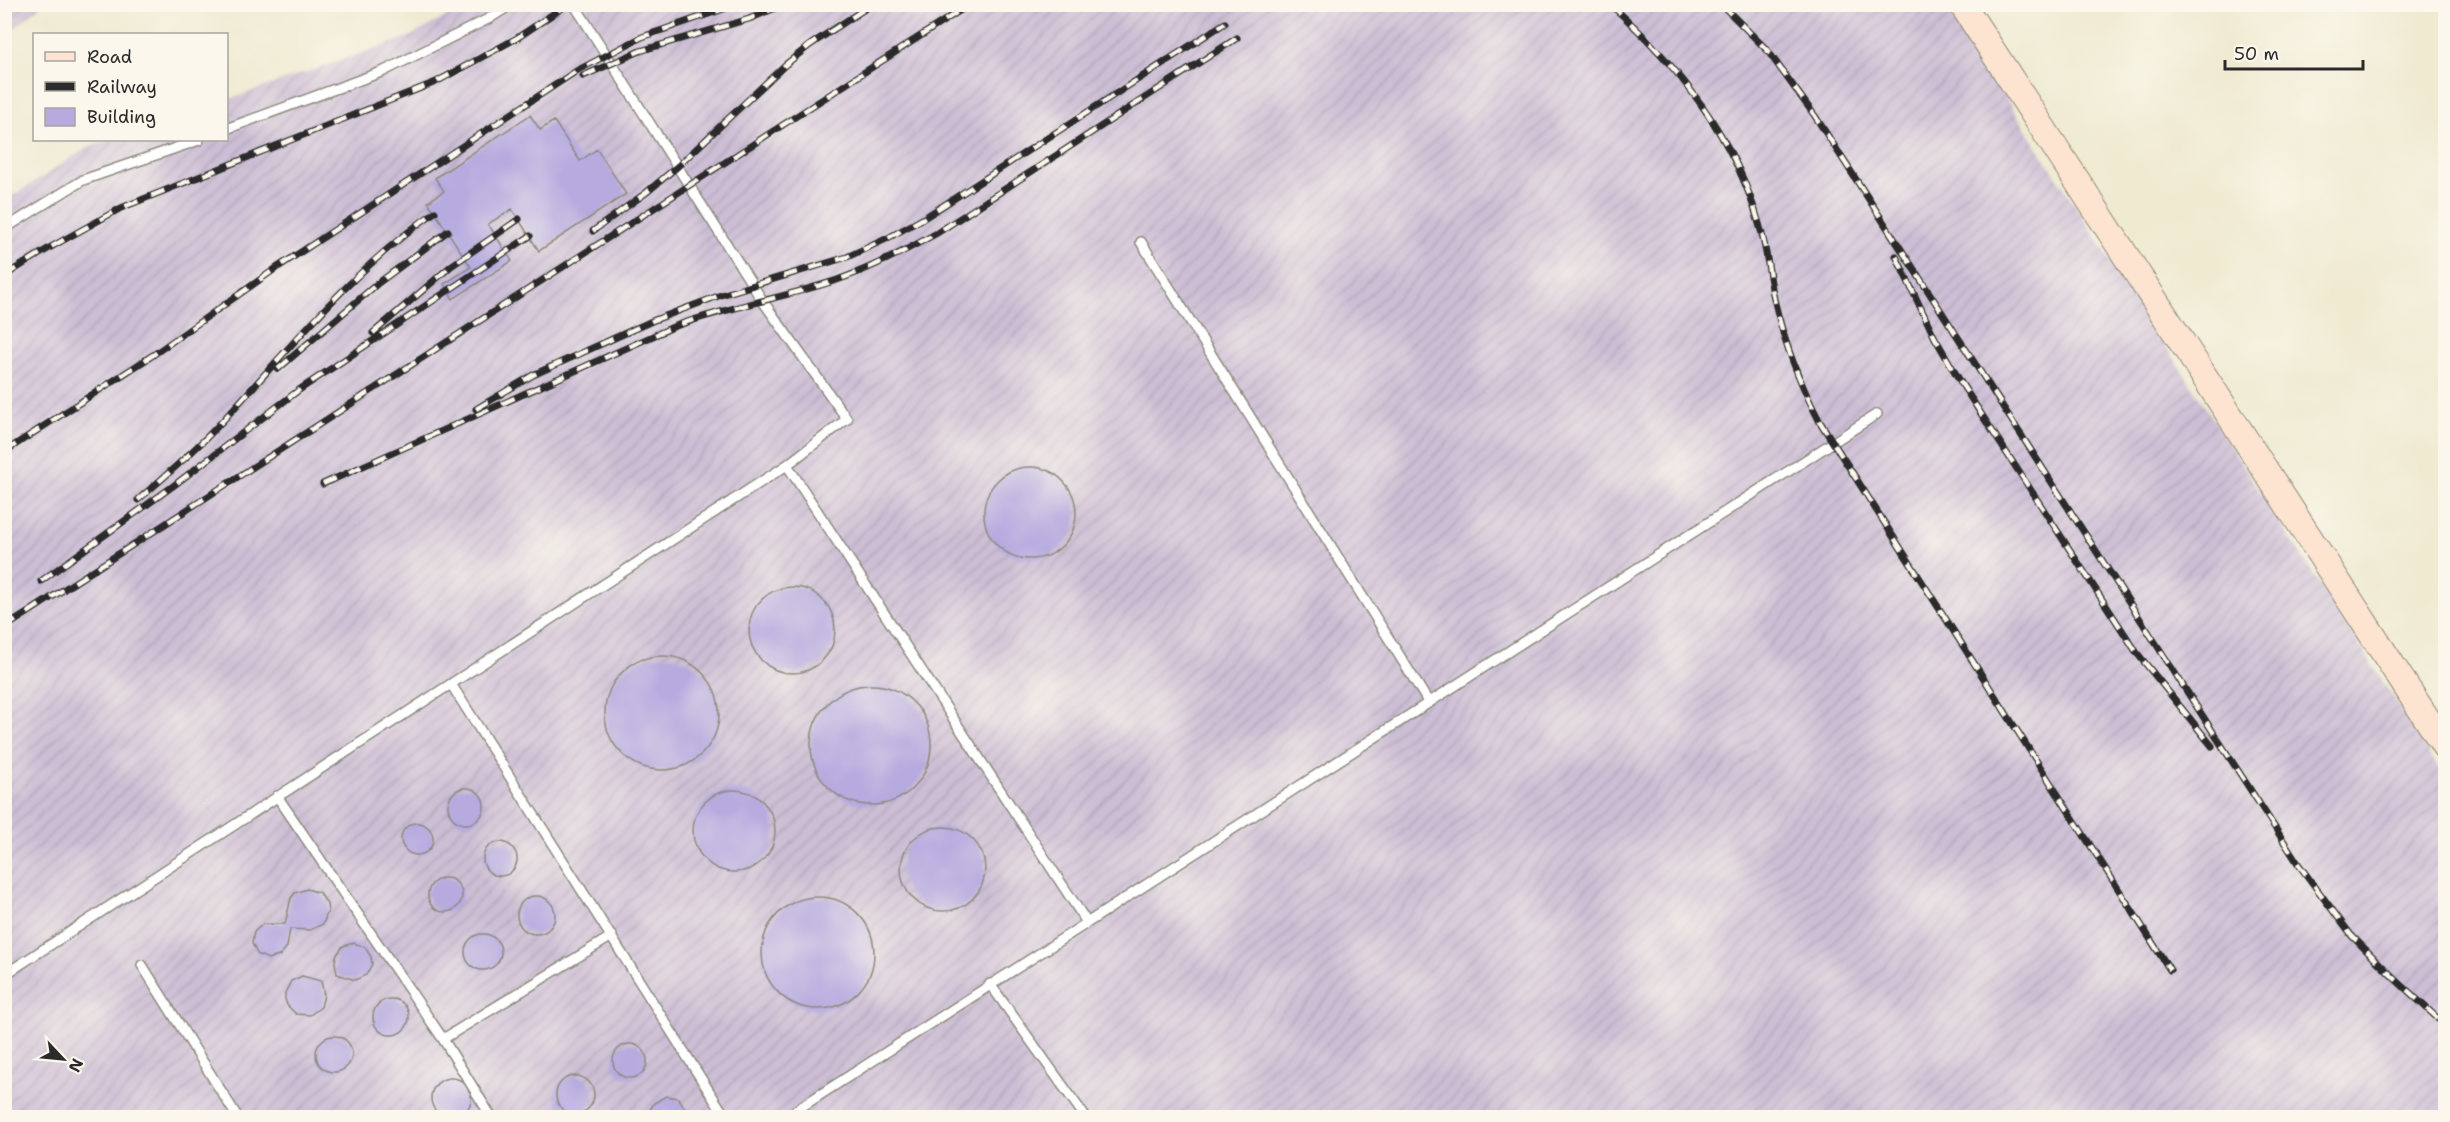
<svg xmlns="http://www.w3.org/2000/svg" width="2450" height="1122" viewBox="0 0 2450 1122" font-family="'Shantell Sans',sans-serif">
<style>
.industrial{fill:url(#industrial-furrows)}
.building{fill:#b6aadf}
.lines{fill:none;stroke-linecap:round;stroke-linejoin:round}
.lane-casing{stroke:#8d8a7e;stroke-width:12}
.secondary-casing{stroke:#8d8a7e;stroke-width:28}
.lane{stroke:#fff;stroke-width:9}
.secondary{stroke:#fde4d1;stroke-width:26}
.rail-casing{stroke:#2b2b2b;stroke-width:7}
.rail{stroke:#fbf7ec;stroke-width:4.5;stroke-dasharray:14;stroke-linecap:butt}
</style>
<defs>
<pattern id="industrial-furrows" width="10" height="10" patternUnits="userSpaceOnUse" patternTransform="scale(1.5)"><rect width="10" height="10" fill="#ccbed4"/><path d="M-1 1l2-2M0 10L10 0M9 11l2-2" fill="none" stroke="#afa3b6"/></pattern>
</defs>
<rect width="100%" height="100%" fill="#fbf7ec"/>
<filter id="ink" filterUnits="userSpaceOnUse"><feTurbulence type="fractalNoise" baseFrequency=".0167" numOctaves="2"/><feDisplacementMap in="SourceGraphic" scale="12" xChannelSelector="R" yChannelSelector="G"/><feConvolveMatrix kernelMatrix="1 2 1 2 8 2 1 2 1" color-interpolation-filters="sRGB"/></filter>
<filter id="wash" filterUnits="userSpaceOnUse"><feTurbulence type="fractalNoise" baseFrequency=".008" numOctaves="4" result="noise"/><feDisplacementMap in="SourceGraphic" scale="24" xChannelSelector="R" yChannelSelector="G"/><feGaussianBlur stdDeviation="1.35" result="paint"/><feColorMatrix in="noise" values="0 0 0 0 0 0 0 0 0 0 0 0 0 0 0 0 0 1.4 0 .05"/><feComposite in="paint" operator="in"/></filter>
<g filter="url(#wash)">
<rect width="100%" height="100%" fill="#efead0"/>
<path class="industrial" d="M5 4H41V5L5 37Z
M467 5H1946L2445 778V1117L5 1118V201L88 147 110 140H226L227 100 411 36Z"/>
<g id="blocks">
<path class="building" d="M530 115 540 130 554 121 580 161 597 149 626 194 539 251 512 209 488 224 512 261 453 299 444 284 471 267 428 202 444 191 435 178Z
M984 513a46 46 0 1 1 92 0a46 46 0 1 1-92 0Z
M749 630a43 43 0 1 1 86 0a43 43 0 1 1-86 0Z
M605 713a57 57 0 1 1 114 0a57 57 0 1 1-114 0Z
M811 745a60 60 0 1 1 120 0a60 60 0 1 1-120 0Z
M448 806a18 18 0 1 1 36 0a18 18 0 1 1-36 0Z
M693 831a41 41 0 1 1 82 0a41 41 0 1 1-82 0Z
M401 839a16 16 0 1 1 32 0a16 16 0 1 1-32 0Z
M901 869a42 42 0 1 1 84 0a42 42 0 1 1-84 0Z
M483 859a17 17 0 1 1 34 0a17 17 0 1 1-34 0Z
M428 895a17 17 0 1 1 34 0a17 17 0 1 1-34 0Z
M307 889 320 893 327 904 328 911 323 924 310 930 290 929 287 947 279 956 268 959 257 954 252 943 254 932 263 924H285L291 898 295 893Z
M517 915a19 19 0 1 1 38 0a19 19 0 1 1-38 0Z
M762 953a56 56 0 1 1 112 0a56 56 0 1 1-112 0Z
M465 952a18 18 0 1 1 36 0a18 18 0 1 1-36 0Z
M354 943 365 947 371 957 372 964 366 975 355 980 337 974 335 962 336 956 343 946Z
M302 976 321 981 324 995 321 1007 310 1015 296 1014 287 1005 285 999V993L291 981Z
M373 1017a18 18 0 1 1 36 0a18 18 0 1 1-36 0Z
M316 1054a18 18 0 1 1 36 0a18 18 0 1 1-36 0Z
M613 1061a17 17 0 1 1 34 0a17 17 0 1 1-34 0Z
M556 1095a19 19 0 1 1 38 0a19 19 0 1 1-38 0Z
M431 1098a20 20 0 1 1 40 0a20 20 0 1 1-40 0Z
M666 1096 678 1098 692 1118H645L654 1103Z"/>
</g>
</g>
<g filter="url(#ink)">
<use href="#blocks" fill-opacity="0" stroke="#8d8a7e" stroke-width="1.5"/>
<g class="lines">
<defs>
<path id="lane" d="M226 129 384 71 490 18 512 4
M4 229 83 180 199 140
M1141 242 1429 703
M787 465 1086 921
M451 684 726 1118
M277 796 443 1039 492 1118
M142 965 238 1118
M4 975 787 465 847 419 762 300 574 4
M990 984 1086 1118
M443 1039 612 936
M784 1118 1877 414"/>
<path id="secondary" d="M1962 4 2446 748"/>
</defs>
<use href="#lane" class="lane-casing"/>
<use href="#secondary" class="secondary-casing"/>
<use href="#lane" class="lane"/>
<use href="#secondary" class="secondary"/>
<defs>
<path id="rail" d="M1610 4C1679 66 1735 137 1760 227 1767 250 1769 275 1774 299 1784 342 1799 382 1820 422L2170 970
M1721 4 1767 50 1815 116 2299 865 2351 935 2393 977 2446 1026
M583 76 640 51 749 19 785 4
M593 231 647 192 678 166 785 65 810 45 872 4
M1896 256 1935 338 1963 386 2137 653 2212 746
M4 276 51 247 121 208 436 82 517 38 568 4
M373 333 451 266 519 219
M278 369 377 284 448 231
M476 409 533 375 652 321 721 295 847 257 886 239 924 218 1225 23
M4 452 153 355 275 269 578 70 642 37 738 4
M323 484 673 327C727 307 783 298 837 280 872 268 905 251 937 233L1237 38
M138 500C164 477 191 454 215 429 286 353 349 272 435 212
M41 581 173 486 299 390 530 236
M4 628 970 4"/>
</defs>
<use href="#rail" class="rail-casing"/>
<use href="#rail" class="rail"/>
</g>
</g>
<rect width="2450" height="1122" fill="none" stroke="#fbf7ec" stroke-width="24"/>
<rect x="33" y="33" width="195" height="108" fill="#fbf7ec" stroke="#a8a59f" stroke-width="1.5"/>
<rect x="45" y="52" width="30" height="9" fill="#fde4d1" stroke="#a8a59f" stroke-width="1.5"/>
<text x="87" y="63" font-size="18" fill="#2b2b2b">Road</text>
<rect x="45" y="82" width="30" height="9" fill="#2b2b2b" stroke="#a8a59f" stroke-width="1.5"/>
<text x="87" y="93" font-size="18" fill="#2b2b2b">Railway</text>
<rect x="45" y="108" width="30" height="18" fill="#b6aadf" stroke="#a8a59f" stroke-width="1.5"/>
<text x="87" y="123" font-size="18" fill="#2b2b2b">Building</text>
<g transform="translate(63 1059) rotate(116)" stroke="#fbf7ec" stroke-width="4.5" paint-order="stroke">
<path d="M0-4.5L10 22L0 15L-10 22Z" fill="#2b2b2b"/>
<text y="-9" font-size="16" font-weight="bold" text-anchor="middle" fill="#2b2b2b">N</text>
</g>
<path d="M2225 60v9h138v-9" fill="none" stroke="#2b2b2b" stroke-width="3"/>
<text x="2234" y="60" font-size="18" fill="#2b2b2b" stroke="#fbf7ec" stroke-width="4.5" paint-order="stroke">50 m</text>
</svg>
